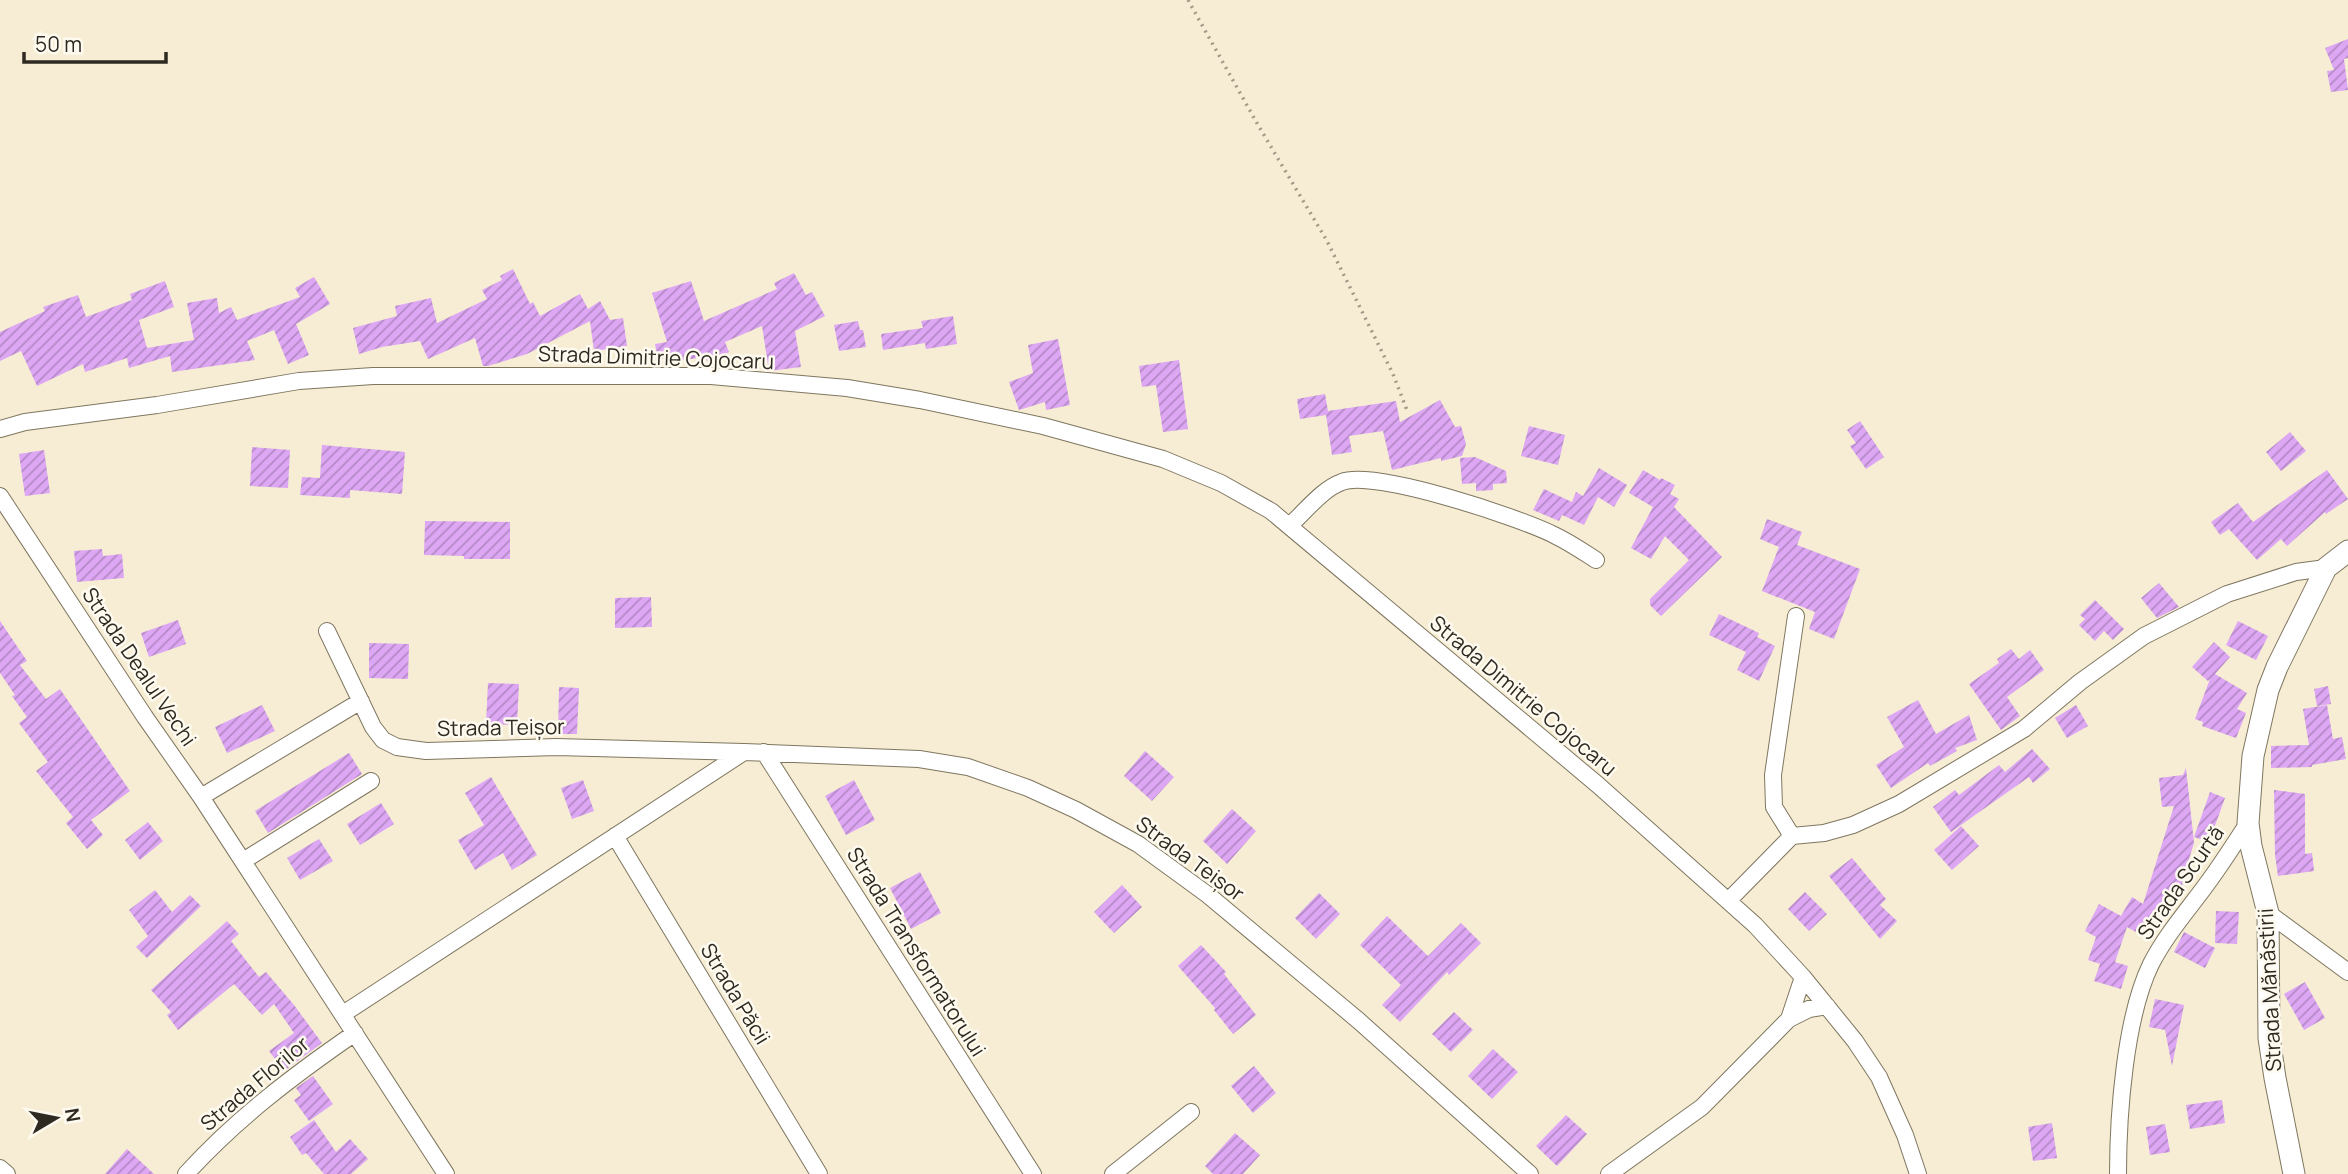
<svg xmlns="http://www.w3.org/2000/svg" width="2348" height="1174" viewBox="0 0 2348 1174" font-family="Manrope,sans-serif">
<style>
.building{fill:url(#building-hatch)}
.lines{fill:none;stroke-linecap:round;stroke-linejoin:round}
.minor-casing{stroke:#7f7660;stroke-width:18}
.tertiary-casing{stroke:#7f7660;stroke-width:23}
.path{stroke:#a09987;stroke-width:3.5;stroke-dasharray:2 5;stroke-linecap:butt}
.minor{stroke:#fff;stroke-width:16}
.tertiary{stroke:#fff;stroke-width:21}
.labels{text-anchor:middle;stroke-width:5;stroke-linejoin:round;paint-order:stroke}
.street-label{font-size:21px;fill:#2e2a21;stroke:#fefaf0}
</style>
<defs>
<pattern id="building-hatch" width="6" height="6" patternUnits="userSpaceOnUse" patternTransform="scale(1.75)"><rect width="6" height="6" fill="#dda7f4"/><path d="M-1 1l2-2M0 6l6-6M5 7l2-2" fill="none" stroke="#b488c5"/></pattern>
</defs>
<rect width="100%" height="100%" fill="#f6edd4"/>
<path class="building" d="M2348 39V58L2344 59 2348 90 2331 92 2327 71 2334 70 2325 48Z
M513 269 530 304 533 302 540 316 580 294 588 309 600 301 610 320 623 318 627 346 594 351 590 321 527 354 488 366H483L475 338 428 359 420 341 382 347 359 354 353 328 397 316 395 306 431 298 437 323 487 299 482 290 502 280 500 276Z
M794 273 806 295 812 292 825 316 795 331 801 367 769 371 762 326 725 342 729 352 707 361 705 357 670 362 669 358 658 359 655 344 667 342 652 293 691 281 704 321 777 289 774 283Z
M314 277 330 304 296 324 309 355 288 364 274 330 247 341 255 360 172 372 170 356 129 368 127 358 85 372 83 364 37 386 21 351 0 361V332L45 311 43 307 78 295 86 317 132 300 130 294 165 281 174 307 139 320 147 348 194 340 187 303 217 298 219 313 231 307 237 320 300 297 295 288Z
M953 316 957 344 926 349 925 343 883 350 881 334 923 328 921 321Z
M858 321 860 330H863L866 347 839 351 834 325Z
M1058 339 1070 405 1046 410 1045 402 1019 410 1009 382 1033 373 1028 345Z
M1179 360 1188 429 1163 432 1156 385 1142 387 1139 366Z
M1325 394 1328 411 1396 401 1400 422 1440 400 1455 427 1461 426 1466 444 1462 456 1441 461V458L1392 470 1383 431 1349 436 1352 452 1332 455 1326 415 1300 419 1297 399Z
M1860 421 1884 457 1866 469 1850 446 1856 443 1847 430Z
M1529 426 1565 435 1558 465 1521 456Z
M2290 432 2306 451 2281 471 2266 452Z
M322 445 405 452 402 494 350 490V498L300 495 302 477 320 478Z
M252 447 290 450 288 488 250 486Z
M44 450 50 493 25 496 19 454Z
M1475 457 1506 471 1507 483 1493 484V490L1476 491V483L1462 484 1460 458Z
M1599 468 1627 485 1614 507 1598 497 1584 525 1562 515 1559 521 1533 510 1544 489 1572 502 1576 492 1583 496Z
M1643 470 1660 480 1661 478 1675 485 1670 494 1679 499 1674 507 1722 557 1661 616 1650 605V599L1689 560 1665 536 1651 559 1631 548 1653 507 1629 493Z
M2327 470 2348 499 2326 514 2325 512 2287 546 2281 539 2257 560 2229 529 2220 535 2211 522 2238 503 2253 522Z
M1767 519 1802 532 1797 545 1860 569 1834 639 1809 629 1815 612 1762 591 1779 547 1760 539Z
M425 521 510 522V559H464V556L424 555Z
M102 549 103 556 122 554 124 578 77 582 74 551Z
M2159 583 2179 607 2157 618 2141 598Z
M651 597 652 627 615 628V598Z
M2095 600 2124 629 2113 640 2104 631 2095 641 2079 625 2085 619 2080 615Z
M1719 614 1759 633 1757 637 1775 646 1759 681 1737 670 1746 652 1709 635Z
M178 620 186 644 149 657 141 633Z
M0 621 27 661 20 665 46 699 60 689 130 791 91 820 103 835 87 849 66 823 73 817 36 771 48 762 19 723 27 717 12 696 15 695 0 673Z
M2238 621 2268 636 2256 660 2226 645Z
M2214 642 2230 657 2215 674 2247 693 2237 709 2246 713 2236 738 2202 726 2203 722 2195 719 2210 679 2208 681 2192 667Z
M369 643 409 644 408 679 369 678Z
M2011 649 2019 659 2030 650 2044 670 2007 697 2020 716 2001 730 1969 684 1999 663 1997 659Z
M488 683 519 684 517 725 486 724Z
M2328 686 2331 704 2317 706 2314 689Z
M559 687 579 688 577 734H558Z
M1918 700 1936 734 1969 715 1977 740 1955 748 1957 751 1930 766 1928 763 1891 788 1876 765 1904 747 1887 717Z
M262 705 275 731 227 753 215 727Z
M2076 705 2088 726 2067 738 2055 718Z
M2327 705 2333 739 2342 737 2346 759 2312 765V767L2271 768V746L2309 745 2303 709Z
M2032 749 2050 769 2033 783 2029 777 1951 832 1933 807 1955 790 1959 795 1999 765 2005 772Z
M1145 751 1174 777 1152 801 1124 776Z
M349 753 362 774 268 833 255 811Z
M2186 768 2194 843 2183 878 2185 879 2176 900 2167 896 2143 936 2127 927 2115 962 2128 966 2121 989 2094 981 2100 964 2088 960 2096 937 2085 931 2099 904 2121 916 2132 897 2143 904 2174 806 2162 807 2159 778 2183 775Z
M491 777 537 855 512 870 503 853 475 870 458 840 484 825 465 793Z
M583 780 594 811 572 819 561 788Z
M854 780 875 820 846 835 825 796Z
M2274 790 2305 794V854L2312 853 2314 871 2278 876 2275 855Z
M2210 792 2225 798 2209 842 2194 837Z
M381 803 394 824 360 845 347 824Z
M1232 809 1256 831 1227 864 1203 841Z
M148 822 163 841 140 860 125 840Z
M1961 826 1979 846 1952 870 1934 850Z
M319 839 333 861 300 880 287 858Z
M1852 858 1886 899 1880 905 1897 921 1880 939 1829 876Z
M920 872 941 913 911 929 890 888Z
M1122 885 1142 907 1114 933 1094 912Z
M155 890 172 912 190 895 201 906 147 958 136 947 148 936 129 910Z
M1805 892 1827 914 1809 931 1788 909Z
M1319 893 1340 914 1316 939 1295 918Z
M2216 911 2239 912 2237 944 2215 943Z
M1387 916 1428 956 1461 923 1481 943 1449 975 1447 972 1400 1022 1382 1005 1401 985 1360 945Z
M227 921 239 934 231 941 259 977 266 972 294 1005 322 1043 284 1071 269 1051 294 1033 274 1004 262 1015 234 984 178 1030 167 1015 171 1012 151 990Z
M2184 932 2215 948 2205 968 2174 952Z
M1201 945 1226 972 1224 974 1256 1015 1233 1034 1214 1010 1215 1008 1178 966Z
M2305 982 2325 1018 2304 1030 2284 994Z
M2155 999 2184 1005 2172 1066 2165 1030 2149 1027Z
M1454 1012 1473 1030 1451 1052 1432 1034Z
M1493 1049 1518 1072 1492 1099 1468 1076Z
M1254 1066 1276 1093 1253 1113 1231 1086Z
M313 1076 333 1104 309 1121 294 1100 301 1095 296 1088Z
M2222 1100 2225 1123 2190 1129 2186 1105Z
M1566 1115 1587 1134 1557 1166 1536 1146Z
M314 1120 336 1152 350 1139 368 1159 351 1174H324L306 1153 302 1155 290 1137Z
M2052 1123 2057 1158 2033 1161 2028 1127Z
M2165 1124 2170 1152 2150 1155 2146 1127Z
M1235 1133 1260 1155 1243 1174H1213L1205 1166Z
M127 1149 154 1174H105Z"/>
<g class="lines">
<defs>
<path id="minor" d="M0 429 25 422 157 405 299 381 373 376H711L847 388 920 400 1043 426 1163 459 1221 483 1271 511 1598 785 1755 925 1803 977 1855 1041 1879 1077 1905 1135 1918 1174
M0 496 145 717 201 797 446 1174
M1289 526C1305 512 1322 489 1342 482 1374 469 1521 518 1554 535 1569 542 1582 551 1596 560
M327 631 373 727 383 740 397 747 426 751 556 747 744 752
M764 752 1033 1174
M201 797 361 701
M615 836 819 1174
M1792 836 1824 833 1853 825 1899 804 2024 729 2080 682 2144 636 2227 594 2296 572 2326 568
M1792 836 1774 807 1773 775 1796 616
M243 861 371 781
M1728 901 1792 836
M2268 913 2348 972
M343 1014 744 752 919 759 968 767 1028 788 1076 810 1138 844 1208 895 1359 1021 1530 1174
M1789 1019 1803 977
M0 1168 7 1174
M186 1174C236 1119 294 1075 355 1033
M1113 1174 1191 1112
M1609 1174 1702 1107 1789 1019 1809 1009 1827 1006
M2118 1174C2118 1115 2125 1017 2151 964 2167 933 2189 909 2209 881 2223 862 2235 843 2248 823"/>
<path id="tertiary" d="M2294 1174 2275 1078 2269 1038 2268 913 2251 846 2248 823 2253 756 2268 690 2277 667 2326 568 2348 551"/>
</defs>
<use href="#minor" class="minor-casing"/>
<use href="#tertiary" class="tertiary-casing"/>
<path class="path" d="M1188 0 1258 125 1327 241 1393 374 1408 413"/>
<use href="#minor" class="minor"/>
<use href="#tertiary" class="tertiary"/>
</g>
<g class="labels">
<g class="street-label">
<text transform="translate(656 358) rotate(2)" y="7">Strada Dimitrie Cojocaru</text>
<text transform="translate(139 667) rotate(56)" y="7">Strada Dealul Vechi</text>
<text transform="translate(1523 696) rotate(40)" y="7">Strada Dimitrie Cojocaru</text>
<text transform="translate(501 728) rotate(-1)" y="7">Strada Teișor</text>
<text transform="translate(1190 859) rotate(36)" y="7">Strada Teișor</text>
<text transform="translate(2181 883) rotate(-55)" y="7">Strada Scurtă</text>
<text transform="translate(916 952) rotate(58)" y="7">Strada Transformatorului</text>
<text transform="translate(2270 990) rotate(-93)" y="7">Strada Mănăstirii</text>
<text transform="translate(735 994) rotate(59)" y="7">Strada Păcii</text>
<text transform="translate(255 1084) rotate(-40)" y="7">Strada Florilor</text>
</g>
</g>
<g transform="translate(56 1118) rotate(80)" stroke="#fefaf0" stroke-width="5" paint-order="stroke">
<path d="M0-5L12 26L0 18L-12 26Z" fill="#2e2a21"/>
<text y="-10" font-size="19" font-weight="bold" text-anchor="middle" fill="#2e2a21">N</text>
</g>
<path d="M24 52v10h142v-10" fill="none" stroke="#2e2a21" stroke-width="3.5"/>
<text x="35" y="52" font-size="21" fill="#2e2a21" stroke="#fefaf0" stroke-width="5" paint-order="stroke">50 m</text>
</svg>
